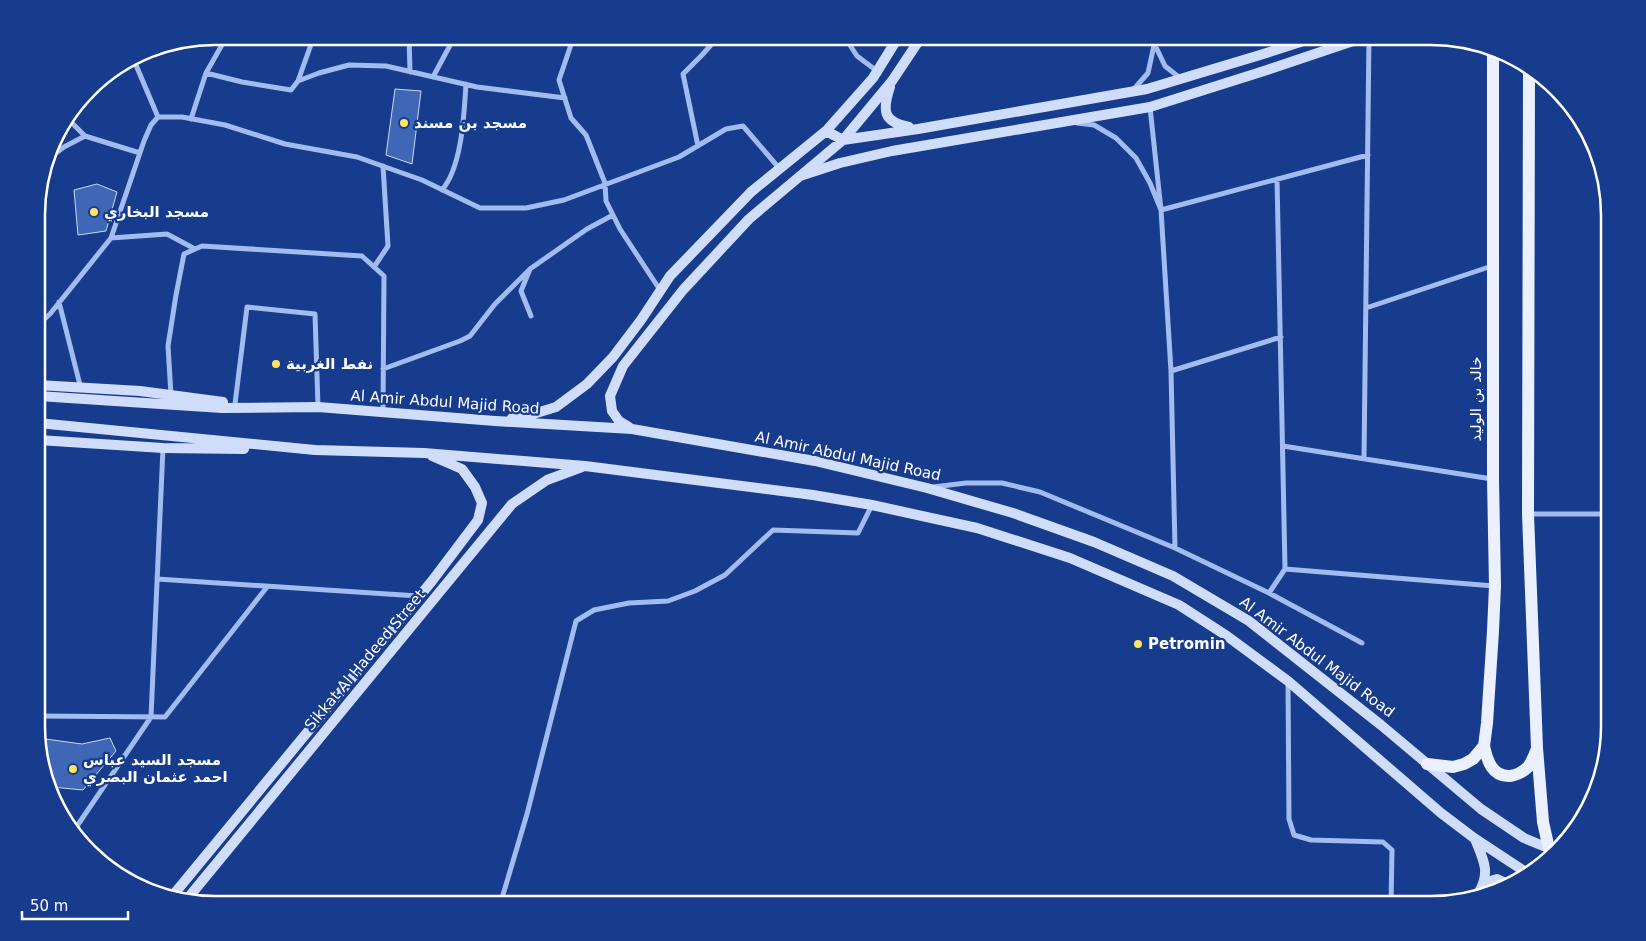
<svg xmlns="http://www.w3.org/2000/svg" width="1646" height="941" viewBox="0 0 1646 941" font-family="'DejaVu Sans','Noto Sans Arabic',sans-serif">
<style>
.building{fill:#4066b6;stroke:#c9d9fb}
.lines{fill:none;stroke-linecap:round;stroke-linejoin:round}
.street{stroke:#a2bcef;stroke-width:5}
.secondary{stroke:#d0ddfa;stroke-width:10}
.primary{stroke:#eaf0ff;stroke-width:12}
.poi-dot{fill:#ffe560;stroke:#173c8d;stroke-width:2}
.labels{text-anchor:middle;stroke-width:4.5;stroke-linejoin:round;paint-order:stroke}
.poi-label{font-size:15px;font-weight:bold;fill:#fff;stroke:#173c8d;text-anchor:start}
.street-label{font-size:15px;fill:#fff;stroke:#173c8d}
.rim{fill:none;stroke:#fff;stroke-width:2.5}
</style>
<rect width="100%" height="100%" fill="#173c8d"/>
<path class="building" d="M395 89 421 91 412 164 386 155Z
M97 184 117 192 106 231 78 235 74 190Z
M38 738 82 744 110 738 116 751 83 790 52 787 38 749Z"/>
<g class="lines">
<path class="street" d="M409 36 410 72
M574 36 559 80 571 118 586 135 605 183 606 201 620 229 660 290
M834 36 848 43
M844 36 857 56 877 71
M1173 36 1155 45 1165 66 1180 78
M133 58 158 117
M206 73 242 82 291 90 298 81 319 73 349 65 386 66 477 87 565 98
M433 77 455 36
M298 81 314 36
M1134 89 1148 73 1156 36
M1150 107 1161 210 1368 155
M68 119 85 136 140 153
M191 119 206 73 227 36
M698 146 683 74 702 55 719 36
M48 159 64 147 85 136
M442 190C462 167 464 114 466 84
M111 238 167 234 195 249
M374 267 388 246 383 166
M59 302 81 389
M1366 308 1492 266
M531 316 521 291 530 269 587 229 613 215
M38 325 50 314 111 238 144 141 151 125 158 117H182L225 125 285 144 357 157 422 180 480 208H526L564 200 679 157 726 129 743 126 779 168
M383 369 460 341 470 336 495 304 530 269
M1171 371 1281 337
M171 395 168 346 176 295 184 254 202 246 362 256 384 276 383 413
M235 404 247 307 315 314 318 407
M1283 446 1492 479
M1364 459 1369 36
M933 487 966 483H1002L1040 492 1175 548 1171 371 1161 210 1150 183 1136 158 1116 138 1094 125 1077 123
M1528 514H1609
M1175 548 1269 593 1285 569 1277 179
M1285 569 1494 586
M157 579 418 596
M1269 593 1362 643
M1288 681 1289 819 1294 835 1311 840 1383 842 1392 850 1391 904
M38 716 165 717 267 587
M73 832 151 717 163 448
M500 905 527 814 576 621 594 610 629 603 668 601 695 591 725 575 773 530 858 533 872 505"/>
<path class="secondary" d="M890 87C882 111 883 122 909 127
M826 131 843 140 918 129 1147 89 1260 55 1319 36
M800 176 840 163 892 151 1150 107 1264 71 1368 36
M38 385 140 391 223 402
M38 396 222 408 318 407 495 421 632 429 815 461 927 488 1013 513 1094 542 1173 576 1249 621 1381 725 1481 809 1524 838 1553 850
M512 418 530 415 556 407 587 384 613 357 641 320 670 276 751 192 826 131 873 78 899 36
M38 423 315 450 424 453 585 466 813 495 872 505 977 528 1070 558 1179 605 1227 636 1288 681 1441 813 1474 838 1530 875
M629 427 619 421 612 411 610 396 623 366 683 290 749 219 843 140 892 81 922 36
M38 440 163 448 244 449
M1475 839C1483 859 1491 872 1479 892
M1484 883 1497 879 1506 883
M174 894 432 581 478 520 482 503 475 487 462 469 432 456
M188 898 512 504 547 480 582 467"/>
<path class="primary" d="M1529 68 1528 514 1537 748 1543 822 1549 849
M1484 746C1487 760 1492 777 1510 776 1517 775 1523 772 1528 767 1532 762 1534 755 1537 749
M1427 764 1453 767 1464 764 1473 759 1484 746 1487 723 1493 631 1495 586 1493 479V53"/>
</g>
<g class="poi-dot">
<circle cx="404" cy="123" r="5"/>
<circle cx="94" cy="212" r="5"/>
<circle cx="276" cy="364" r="5"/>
<circle cx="1138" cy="644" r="5"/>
<circle cx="73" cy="769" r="5"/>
</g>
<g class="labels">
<g class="poi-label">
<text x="414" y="128">مسجد بن مسند</text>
<text x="104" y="217">مسجد البخاري</text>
<text x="286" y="369">نفط الغربية</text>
<text x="1148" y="649">Petromin</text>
<text x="83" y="765">مسجد السيد عباس<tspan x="83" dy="17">احمد عثمان البصري</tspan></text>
</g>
<g class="street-label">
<text transform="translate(1476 399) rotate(-90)" y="5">خالد بن الوليد</text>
<text transform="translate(445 402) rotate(4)" y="5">Al Amir Abdul Majid Road</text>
<text transform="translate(848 456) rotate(12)" y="5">Al Amir Abdul Majid Road</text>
<text transform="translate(1317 657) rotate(37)" y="5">Al Amir Abdul Majid Road</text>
<text transform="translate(365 660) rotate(-50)" y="5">Sikkat Al Hadeed Street</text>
</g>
</g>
<path d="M0 0H1646V941H0ZM215 45H1431A170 170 0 0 1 1601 215V726A170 170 0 0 1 1431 896H215A170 170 0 0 1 45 726V215A170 170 0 0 1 215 45Z" fill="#173c8d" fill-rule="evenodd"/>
<path class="rim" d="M215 45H1431A170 170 0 0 1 1601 215V726A170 170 0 0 1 1431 896H215A170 170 0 0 1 45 726V215A170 170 0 0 1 215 45Z"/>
<path d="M22 911v8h106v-8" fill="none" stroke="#ffffff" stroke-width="2.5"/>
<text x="30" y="911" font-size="15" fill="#ffffff" stroke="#173c8d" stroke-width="4" paint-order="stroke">50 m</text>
</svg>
